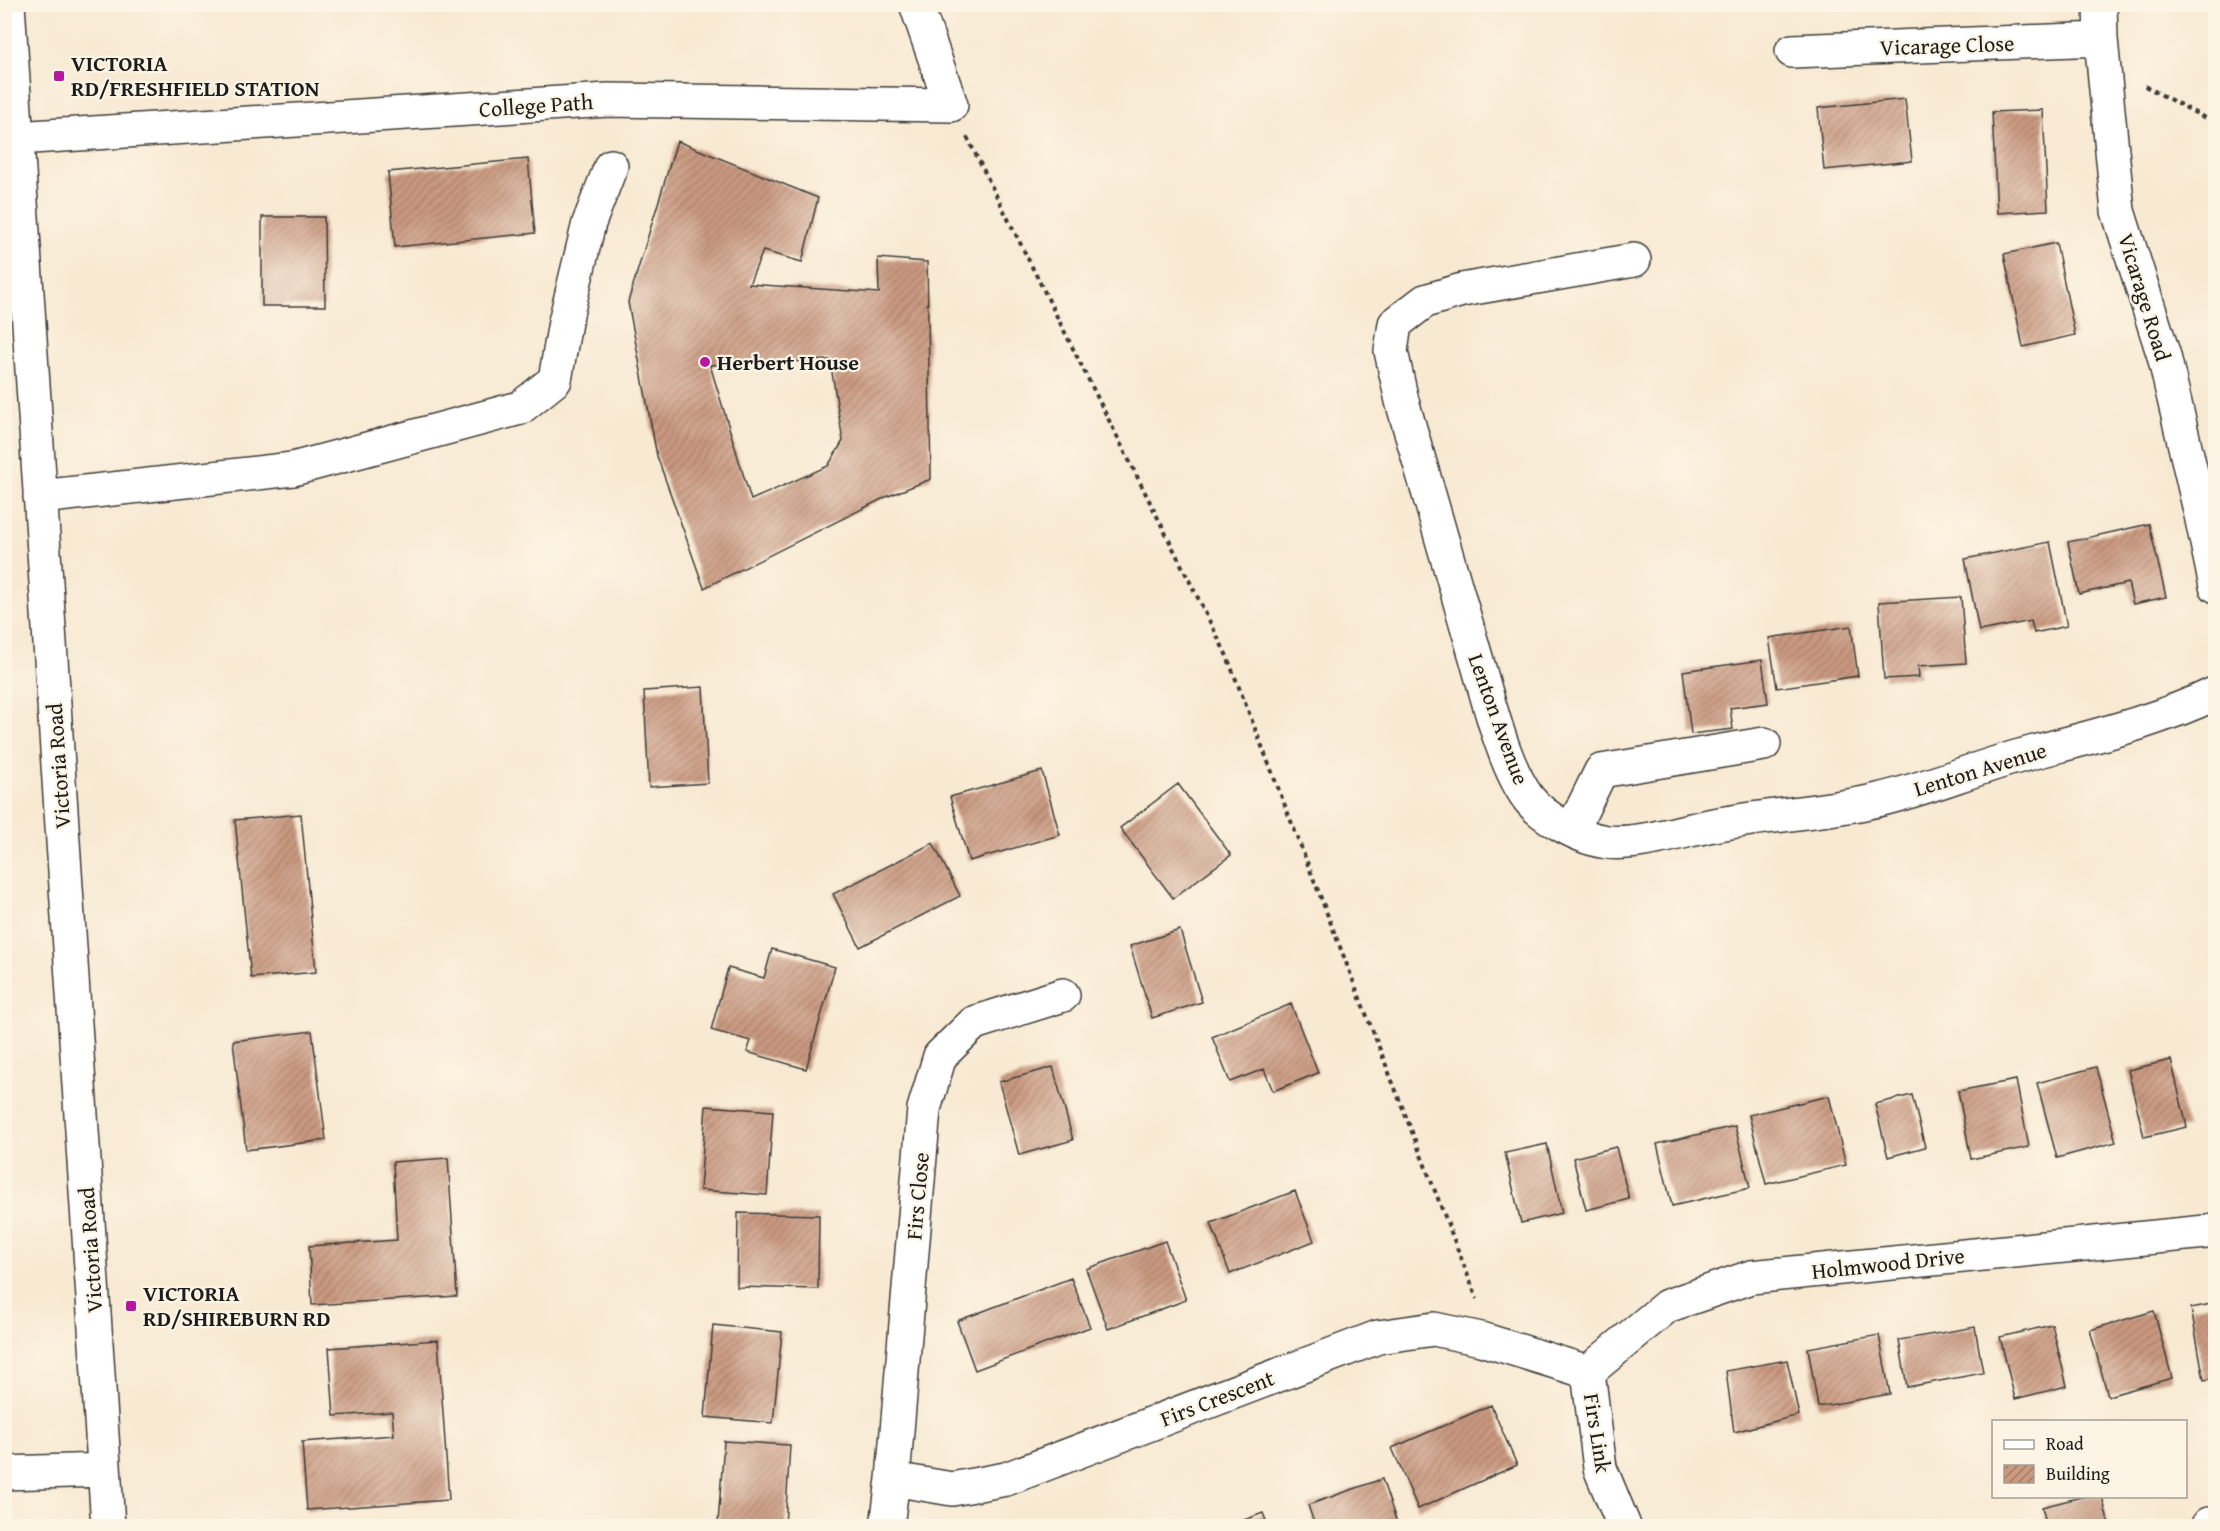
<svg xmlns="http://www.w3.org/2000/svg" width="2220" height="1531" viewBox="0 0 2220 1531" font-family="'Gentium Book Plus',serif">
<style>
.building{fill:url(#building-hatch);fill-rule:evenodd}
.lines{fill:none;stroke-linecap:round;stroke-linejoin:round}
.minor-casing{stroke:#3d3b37;stroke-width:36}
.path{stroke:#3d3b37;stroke-width:4;stroke-dasharray:4.5 4.5;stroke-linecap:butt}
.minor{stroke:#fff;stroke-width:33}
.poi-dot{fill:#b5179e;stroke:#fcf5e5;stroke-width:2}
.labels{text-anchor:middle;stroke-width:4.5;stroke-linejoin:round;paint-order:stroke}
.street-label{font-size:22px;fill:#1c1c1c;stroke:#fcf5e5}
.poi-label{font-size:22px;font-weight:bold;fill:#1c1c1c;stroke:#fcf5e5;text-anchor:start}
</style>
<defs>
<pattern id="building-hatch" width="6" height="6" patternUnits="userSpaceOnUse" patternTransform="scale(1.5)"><rect width="6" height="6" fill="#ca9980"/><path d="M-1 1l2-2M0 6l6-6M5 7l2-2" fill="none" stroke="#a37c68"/></pattern>
</defs>
<rect width="100%" height="100%" fill="#fcf5e5"/>
<filter id="ink" filterUnits="userSpaceOnUse"><feTurbulence type="fractalNoise" baseFrequency=".0167" numOctaves="2"/><feDisplacementMap in="SourceGraphic" scale="12" xChannelSelector="R" yChannelSelector="G"/><feConvolveMatrix kernelMatrix="1 2 1 2 8 2 1 2 1" color-interpolation-filters="sRGB"/></filter>
<filter id="wash" filterUnits="userSpaceOnUse"><feTurbulence type="fractalNoise" baseFrequency=".008" numOctaves="4" result="noise"/><feDisplacementMap in="SourceGraphic" scale="24" xChannelSelector="R" yChannelSelector="G"/><feGaussianBlur stdDeviation="1.35" result="paint"/><feColorMatrix in="noise" values="0 0 0 0 0 0 0 0 0 0 0 0 0 0 0 0 0 1.4 0 .05"/><feComposite in="paint" operator="in"/></filter>
<g filter="url(#wash)">
<rect width="100%" height="100%" fill="#f8e9d2"/>
<g id="blocks">
<path class="building" d="M409 4H459V9L409 10Z
M1905 99 1912 161 1824 170 1818 108Z
M2043 110 2048 210 1997 213 1992 112Z
M677 141 818 198 802 262 763 251 749 284 879 293 878 258 927 262 931 479 886 497 704 588 657 456 628 302ZM830 360 843 441 828 466 751 500 710 365Z
M528 159 535 233 395 247 388 172Z
M262 217H324L325 306H262Z
M2056 243 2075 335 2023 347 2004 254Z
M2149 524 2166 597 2133 604 2128 583 2079 594 2068 542Z
M2050 542 2067 626 2034 633 2031 621 1979 631 1965 559Z
M1961 597 1966 663 1918 666 1919 677 1884 679 1879 602Z
M1851 626 1858 676 1777 688 1769 638Z
M1762 660 1768 703 1730 708 1733 729 1691 734 1683 671Z
M703 687 708 783 649 787 644 691Z
M1042 771 1060 835 969 861 950 797Z
M1178 784 1231 855 1173 898 1120 828Z
M301 814 316 972 251 978 235 820Z
M933 843 960 896 860 947 833 894Z
M1180 930 1202 1002 1152 1018 1130 946Z
M772 949 835 967 806 1069 747 1052 751 1041 711 1030 728 968 764 978Z
M1291 1004 1318 1073 1273 1091 1264 1069 1230 1082 1212 1037Z
M312 1031 326 1140 246 1150 233 1041Z
M2171 1060 2187 1127 2144 1137 2128 1070Z
M1053 1067 1073 1140 1019 1155 999 1082Z
M2096 1067 2116 1142 2057 1158 2037 1083Z
M2016 1080 2029 1147 1971 1159 1958 1091Z
M1912 1095 1925 1147 1888 1157 1875 1104Z
M1829 1096 1846 1165 1766 1184 1749 1115Z
M706 1106 773 1111 767 1195 700 1190Z
M1735 1126 1750 1188 1672 1206 1657 1144Z
M1547 1144 1562 1213 1521 1223 1505 1153Z
M1616 1147 1629 1199 1586 1210 1573 1158Z
M448 1158 457 1296 312 1305 309 1246 397 1240 393 1162Z
M1295 1191 1314 1241 1230 1274 1211 1223Z
M738 1213 819 1215 818 1289 737 1287Z
M1165 1241 1186 1300 1108 1329 1086 1269Z
M1071 1278 1090 1327 975 1370 957 1321Z
M2216 1303V1378L2204 1380 2191 1308Z
M2154 1311 2172 1378 2108 1396 2090 1330Z
M713 1325 782 1332 773 1423 705 1417Z
M2052 1325 2067 1386 2015 1399 2000 1337Z
M1975 1327 1983 1373 1907 1387 1899 1340Z
M1879 1335 1890 1394 1818 1407 1808 1348Z
M438 1340 449 1500 307 1510 302 1442 394 1435 392 1412 334 1416 329 1348Z
M1787 1360 1799 1415 1734 1432 1726 1371Z
M1491 1405 1517 1465 1418 1509 1392 1448Z
M724 1441 790 1445 785 1526 718 1524Z
M1382 1479 1398 1526H1315L1308 1505Z
M2085 1496H2102L2109 1526H2047L2042 1507Z
M1263 1513 1268 1526H1228Z"/>
</g>
</g>
<g filter="url(#ink)">
<use href="#blocks" fill-opacity="0" stroke="#3d3b37" stroke-width="1.5"/>
<g class="lines">
<defs>
<path id="minor" d="M8 4 108 1526
M2100 4 2101 39 2118 211 2164 356 2201 515 2216 586
M1792 51 2101 39
M16 138 608 100 951 105 916 4
M1634 260 1462 290 1425 301 1395 324 1391 351 1402 401C1426 485 1450 569 1475 654 1487 695 1503 764 1528 798 1543 818 1582 839 1607 842 1641 846 1690 828 1725 823 1776 814 1828 812 1878 800 1926 789 1972 769 2020 756 2086 738 2154 723 2216 693
M40 497 293 469 520 408 555 380 565 322 589 223 611 166
M1572 830 1601 771 1764 744
M1588 1372 1667 1306 1751 1277 2216 1231
M1588 1372 1600 1468 1624 1526
M4 1473 104 1470
M893 1479 924 1109 940 1056 974 1023 1063 995
M2209 1524 2211 1526
M887 1526 893 1479 952 1489 1006 1479 1378 1337 1434 1329 1481 1339 1588 1372"/>
</defs>
<use href="#minor" class="minor-casing"/>
<path class="path" d="M2145 86 2216 124
M967 137 1226 654 1477 1299"/>
<use href="#minor" class="minor"/>
</g>
</g>
<g class="poi-dot">
<rect x="53" y="70" width="12" height="12" rx="3"/>
<circle cx="705" cy="362" r="6"/>
<rect x="125" y="1300" width="12" height="12" rx="3"/>
</g>
<g class="labels">
<g class="street-label">
<text transform="translate(1947 45) rotate(-2)" y="8">Vicarage Close</text>
<text transform="translate(536 105) rotate(-4)" y="8">College Path</text>
<text transform="translate(2145 297) rotate(73)" y="8">Vicarage Road</text>
<text transform="translate(1499 719) rotate(70)" y="8">Lenton Avenue</text>
<text transform="translate(58 766) rotate(-94)" y="8">Victoria Road</text>
<text transform="translate(1980 769) rotate(-17)" y="8">Lenton Avenue</text>
<text transform="translate(917 1196) rotate(-85)" y="8">Firs Close</text>
<text transform="translate(90 1250) rotate(-94)" y="8">Victoria Road</text>
<text transform="translate(1888 1263) rotate(-6)" y="8">Holmwood Drive</text>
<text transform="translate(1217 1398) rotate(-21)" y="8">Firs Crescent</text>
<text transform="translate(1598 1433) rotate(81)" y="8">Firs Link</text>
</g>
<g class="poi-label">
<text x="71" y="71">VICTORIA<tspan x="71" dy="25">RD/FRESHFIELD STATION</tspan></text>
<text x="717" y="370">Herbert House</text>
<text x="143" y="1301">VICTORIA<tspan x="143" dy="25">RD/SHIREBURN RD</tspan></text>
</g>
</g>
<rect width="2220" height="1531" fill="none" stroke="#fcf5e5" stroke-width="24"/>
<rect x="1992" y="1420" width="195" height="78" fill="#fcf5e5" stroke="#a29e95" stroke-width="1.5"/>
<rect x="2004" y="1440" width="30" height="9" fill="#ffffff" stroke="#a29e95" stroke-width="1.5"/>
<text x="2046" y="1450" font-size="18" fill="#1c1c1c">Road</text>
<rect x="2004" y="1465" width="30" height="18" fill="url(#building-hatch)" stroke="#a29e95" stroke-width="1.5"/>
<text x="2046" y="1480" font-size="18" fill="#1c1c1c">Building</text>
</svg>
